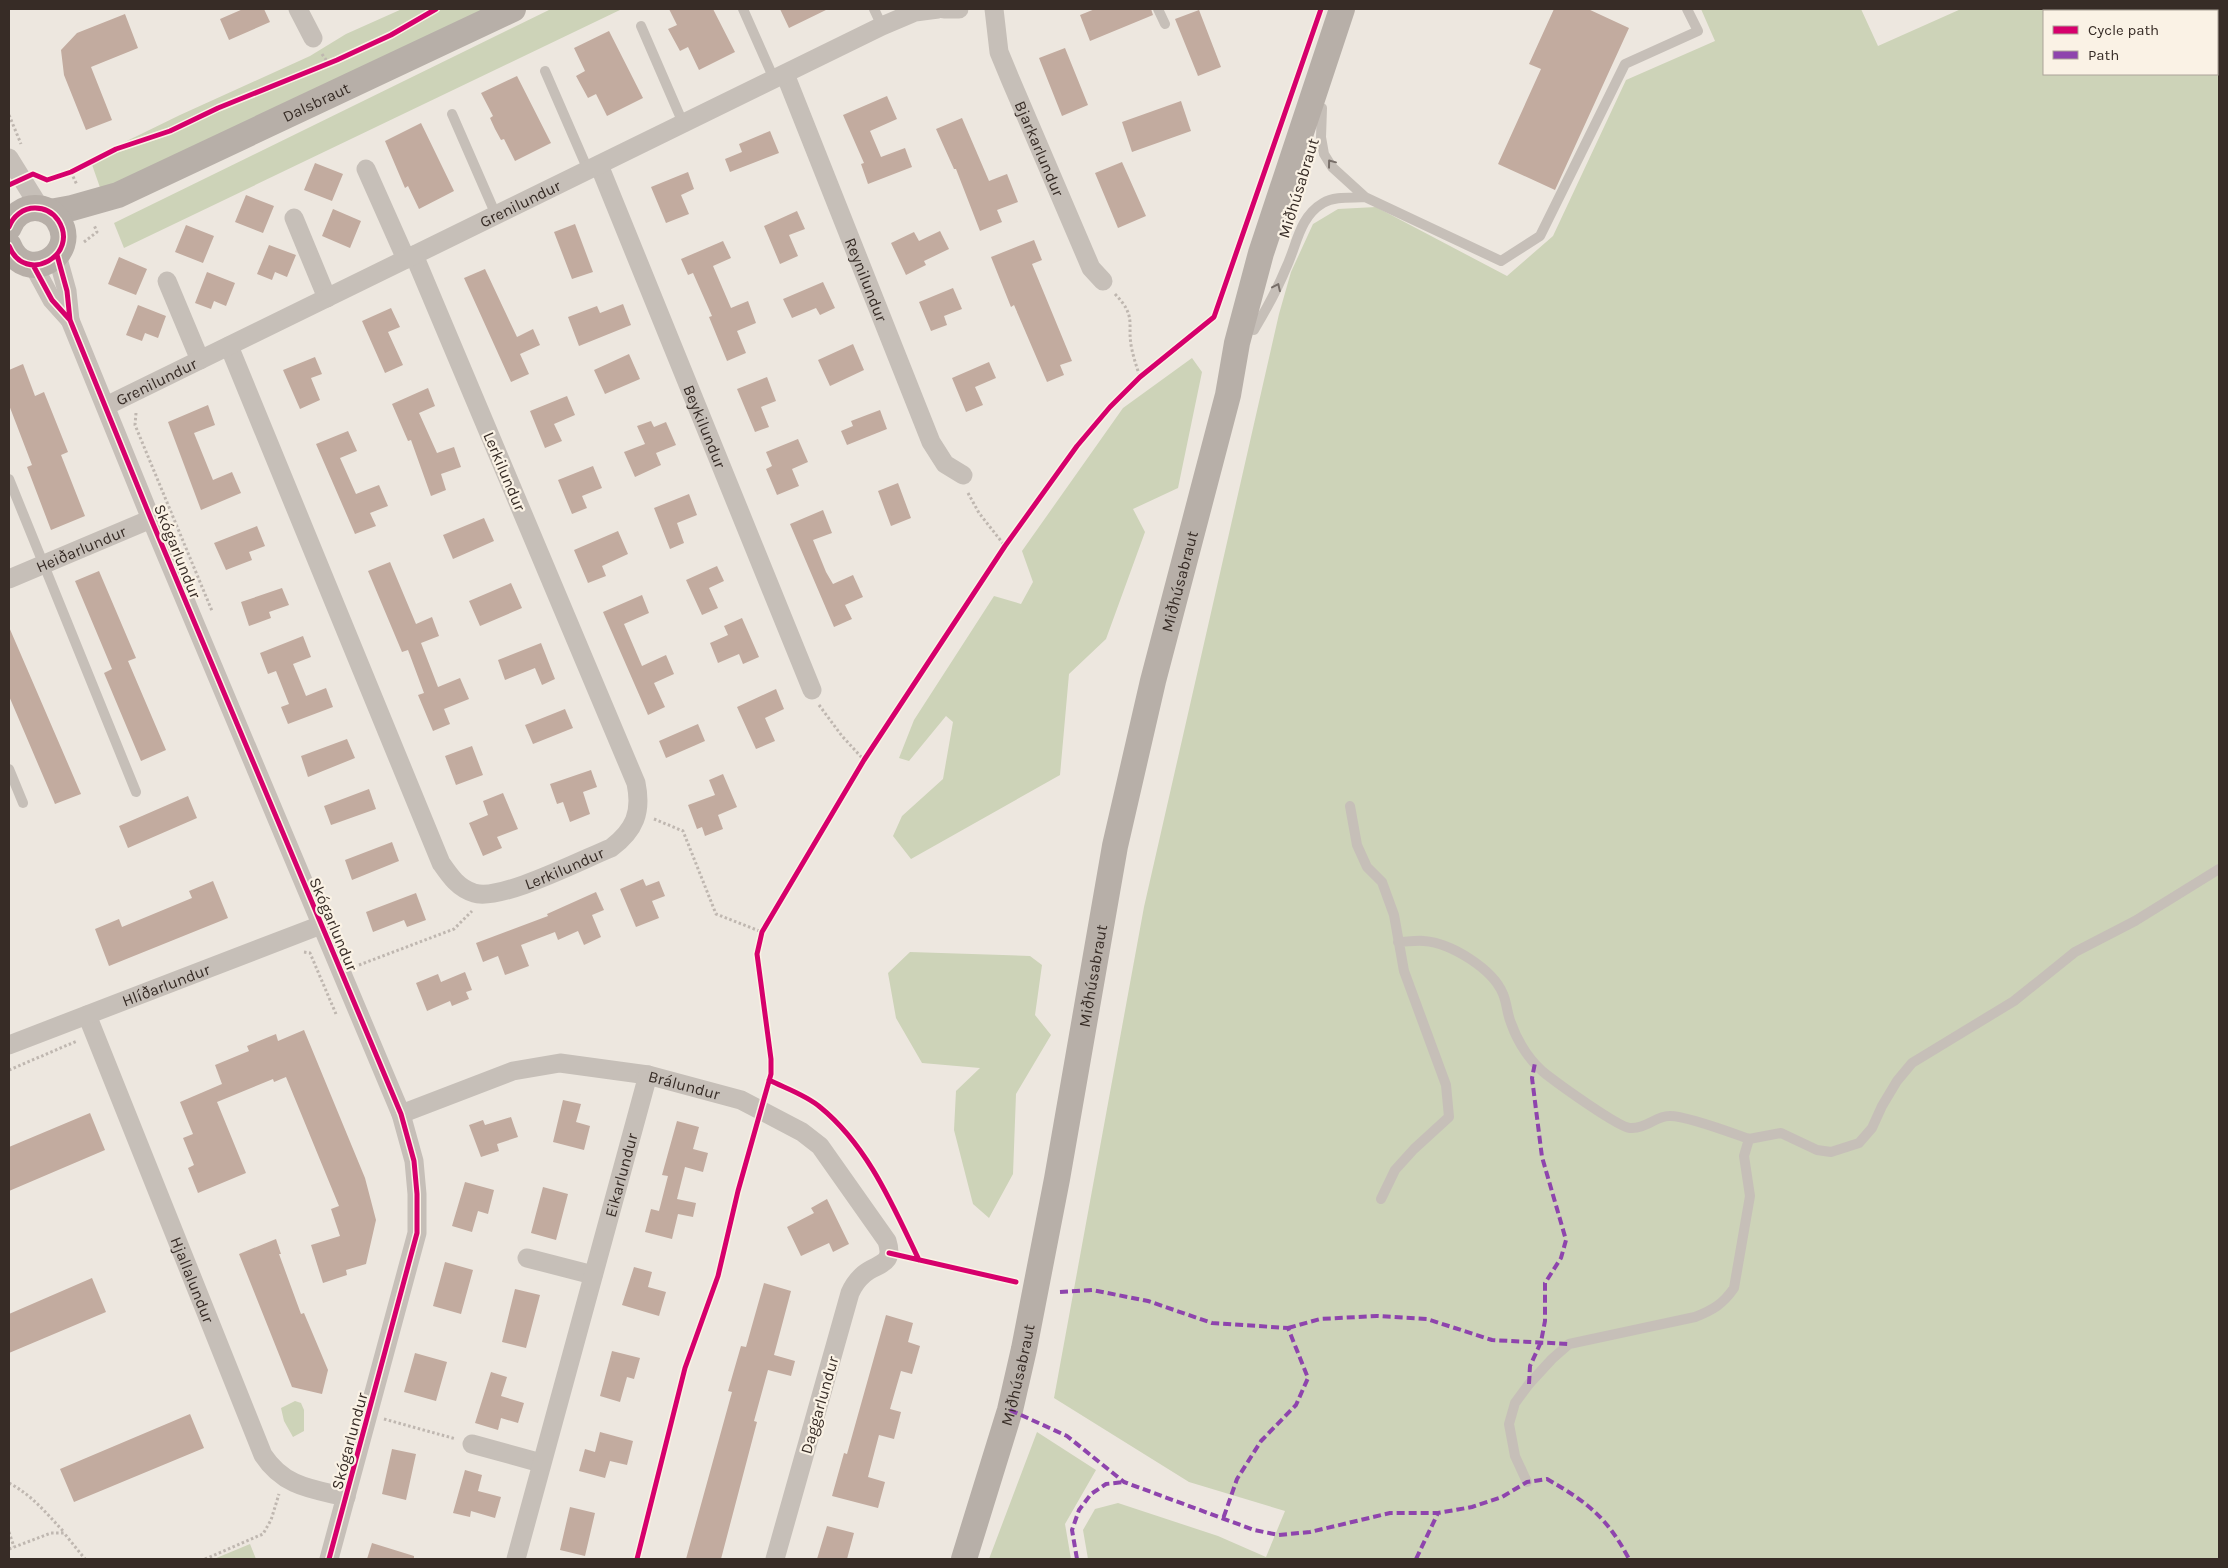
<svg xmlns="http://www.w3.org/2000/svg" width="2228" height="1568" viewBox="0 0 2228 1568" font-family="Karla,sans-serif">
<style>
.green{fill:#cdd3b8;fill-rule:evenodd}
.building{fill:#c2ab9f}
.lines{fill:none;stroke-linecap:round;stroke-linejoin:round}
.path{stroke:#bfb7b0;stroke-width:3;stroke-dasharray:2.5 2.5;stroke-linecap:butt}
.lane{stroke:#c6bfb8;stroke-width:10}
.street{stroke:#c6bfb8;stroke-width:19}
.secondary{stroke:#b7afa8;stroke-width:26}
.quiet{stroke:#8e44ad;stroke-width:4;stroke-dasharray:8 4;stroke-linecap:butt}
.cycleway-casing{stroke:#faf2e5;stroke-width:8}
.cycleway{stroke:#d6006c;stroke-width:5}
.oneway{stroke:#776e68}
.labels{text-anchor:middle;stroke-width:4.5;stroke-linejoin:round;paint-order:stroke}
.street-label{font-size:16px;fill:#372c26;stroke:#faf2e5}
</style>
<rect width="100%" height="100%" fill="#ede7df"/>
<path class="green" d="M402 9H488L103 196 90 159 180 115 310 56 346 34Z
M551 9H622L124 248 114 223Z
M1701 9H1861L1878 46 1961 9H2219V1559H1088L1083 1530 1095 1509 1118 1503 1218 1536 1266 1557 1285 1511 1189 1482 1054 1398 1144 907 1279 314 1291 272 1313 224 1338 209 1376 207 1507 276 1553 236 1626 80 1715 41ZM2044 11H2217V74H2044Z
M1192 358 1202 372 1178 488 1133 509 1145 532 1106 639 1069 674 1060 775 911 859 893 836 902 816 943 779 953 722 946 716 909 761 899 758 914 720 994 596 1021 604 1033 582 1022 551 1123 408Z
M910 952 1030 956 1042 965 1035 1015 1051 1035 1016 1094 1013 1174 989 1218 973 1204 954 1130 956 1091 980 1068 922 1063 896 1018 888 973Z
M295 1401 301 1403 304 1410V1431L293 1437 284 1421 281 1408Z
M1037 1432 1096 1470 1065 1524 1071 1559H989Z
M250 1544 256 1559H214Z"/>
<path class="building" d="M243 9H264L270 22 229 40 220 19Z
M669 9H713L735 52 699 70 688 47 680 51 668 29 677 25Z
M780 9H828L789 28Z
M1095 9H1151L1153 15 1090 41 1080 15Z
M1554 9H1588L1629 28 1555 190 1498 164 1541 69 1529 64Z
M1199 10 1221 67 1198 76 1175 19Z
M125 14 138 48 91 67 112 120 86 130 64 75 61 50 77 33Z
M609 31 643 98 607 116 596 94 588 98 576 76 585 71 574 48Z
M1065 48 1088 105 1062 116 1039 58Z
M517 76 551 143 515 161 504 139 501 140 495 129 490 118 493 116 481 93Z
M887 96 897 119 870 131 881 157 905 148 912 167 868 184 861 164 864 163 843 115Z
M1181 101 1191 131 1132 152 1122 122Z
M962 118 989 181 1007 174 1018 202 997 210 1002 222 980 231 956 169H954L936 129Z
M421 123 454 191 419 209 408 186 405 188 385 141Z
M770 131 779 153 730 172 725 159 742 152 739 144Z
M1122 162 1146 216 1118 228 1095 173Z
M315 163 343 174 332 201 304 190Z
M688 172 694 189 681 195 689 214 666 223 651 187Z
M246 195 274 206 263 233 235 222Z
M333 209 361 221 350 248 322 236Z
M797 211 805 229 789 235 798 256 780 264 764 226Z
M575 224 593 272 572 279 554 232Z
M186 225 214 236 203 263 175 252Z
M940 231 949 249 924 261 926 265 906 275 891 243 914 232 919 241Z
M1034 240 1042 260 1032 264 1072 361 1060 365 1064 375 1047 382 1014 305 1011 307 991 257Z
M723 241 731 258 713 266 731 308 748 301 756 323 737 331 746 353 727 361 709 317 712 316 693 273 688 275 681 259Z
M269 245 296 255 287 277 275 272 272 280 257 274Z
M119 257 147 269 136 295 108 284Z
M485 269 517 337 533 329 540 345 520 354 529 374 511 382 464 278Z
M207 272 235 283 226 306 214 301 211 309 195 303Z
M823 282 835 308 820 315 816 308 792 318 783 299Z
M953 288 962 309 944 316 947 325 931 331 919 302Z
M623 304 631 325 579 346 568 317 597 306 600 313Z
M138 305 166 316 158 338 145 333 142 341 126 335Z
M391 308 400 327 388 332 403 365 385 373 362 321Z
M853 344 864 370 830 386 818 360Z
M629 354 640 379 605 394 594 370Z
M315 357 322 374 311 378 320 400 300 409 283 370Z
M989 362 996 378 975 387 983 405 966 412 952 378Z
M23 364 35 396 44 392 68 452 61 455 85 516 51 530 27 467 32 465 9 405V370Z
M767 377 776 401 761 407 769 427 755 432 737 389Z
M428 388 435 406 419 413 437 453 454 447 461 467 441 474 446 490 431 496 411 440 408 441 392 404Z
M567 396 575 415 554 424 562 441 545 448 530 411Z
M208 405 215 425 194 433 213 480 232 472 241 493 201 510 168 422Z
M880 410 887 429 847 445 841 431 853 426 851 421Z
M651 421 654 427 666 422 676 445 656 453 661 465 635 477 624 452 645 444 637 426Z
M348 431 357 451 340 458 356 494 379 485 388 506 370 513 376 526 355 534 316 444Z
M798 439 808 462 792 469 799 486 777 495 766 469 772 466 766 452Z
M593 466 602 488 582 496 587 508 572 514 558 480Z
M898 483 911 518 891 526 878 491Z
M689 494 697 515 677 523 684 543 670 549 654 508Z
M823 510 832 533 813 540 826 572 833 584 853 575 863 597 845 605 852 619 834 627 790 524Z
M484 518 494 541 453 559 443 535Z
M257 526 265 546 249 552 252 560 226 570 214 543Z
M618 531 628 554 602 566 606 576 588 583 574 550Z
M390 562 416 624 432 617 439 636 421 643 438 687 460 678 469 699 444 709 450 724 433 731 418 695 424 693 408 650 402 652 368 571Z
M717 566 724 581 709 588 718 608 702 615 686 580Z
M99 571 136 658 128 661 166 750 141 761 104 673 112 669 75 581Z
M511 583 522 608 480 626 469 601Z
M282 588 289 605 269 612 271 618 249 626 241 602Z
M642 595 649 613 624 624 642 666 666 655 674 674 654 683 665 707 648 715 603 612Z
M742 618 759 657 743 664 739 654 718 663 710 643 728 635 724 626Z
M9 627 81 794 55 804 9 696Z
M303 636 311 657 293 664 306 696 326 688 333 707 288 724 281 707 289 704 276 671 268 674 260 653Z
M541 643 555 679 542 685 535 668 505 680 498 660Z
M776 689 784 709 765 718 775 741 756 749 737 707Z
M565 709 573 728 533 744 525 725Z
M698 724 705 741 666 758 659 741Z
M347 739 355 758 308 777 301 756Z
M472 746 483 775 456 785 445 756Z
M591 770 597 787 583 792 590 814 570 822 563 802 557 804 550 784Z
M723 774 737 807 718 815 723 829 705 836 702 827 697 829 688 805 715 795 709 780Z
M369 789 376 809 331 825 324 806Z
M503 793 518 829 497 837 502 848 483 856 469 823 488 815 483 801Z
M188 796 197 818 128 848 119 826Z
M392 842 399 861 352 880 345 860Z
M643 879 646 886 659 881 665 896 652 901 659 918 636 927 620 889Z
M213 881 228 918 109 966 95 929 119 919 122 927 192 898 189 891Z
M596 892 604 910 592 915 601 937 584 945 578 931 558 940 555 932 521 945 529 966 505 975 498 956 483 962 476 943 548 916 547 914Z
M416 893 426 920 407 927 404 920 373 932 366 912Z
M465 972 472 990 466 992 469 999 452 1006 450 1001 427 1011 416 983 438 974 441 982Z
M304 1030 365 1178 376 1220 366 1264 346 1270 347 1275 323 1283 311 1245 340 1236 331 1209 339 1206 286 1077 274 1082 273 1079 217 1102 246 1173 198 1193 188 1168 194 1165 183 1138 193 1134 180 1102 222 1084 215 1065 249 1051 247 1046 276 1034 278 1041Z
M563 1100 581 1104 576 1122 590 1126 584 1150 553 1142Z
M90 1113 105 1150 9 1191V1147Z
M511 1117 518 1137 497 1144 499 1151 481 1157 469 1125 483 1120 485 1125Z
M677 1121 699 1127 693 1149 708 1153 703 1172 685 1167 677 1199 696 1203 693 1217 678 1214 672 1239 645 1232 651 1209 659 1211 668 1176 662 1175Z
M465 1182 494 1190 488 1214 478 1211 472 1232 452 1226Z
M543 1187 568 1194 556 1240 531 1233Z
M827 1199 849 1244 833 1252 829 1243 801 1256 787 1227 814 1213 811 1208Z
M276 1239 281 1254H279L301 1314 304 1313 328 1370 322 1394 292 1387 239 1254Z
M445 1262 473 1270 461 1314 433 1306Z
M634 1267 652 1272 648 1287 666 1292 659 1316 622 1305Z
M92 1278 106 1312 9 1353V1314Z
M764 1283 791 1291 774 1355 795 1361 791 1376 768 1370 754 1421 757 1422 721 1559H686L732 1392 728 1391 741 1346 746 1347Z
M515 1289 540 1295 526 1348 502 1342Z
M886 1315 913 1323 908 1342 920 1346 912 1374 901 1371 890 1409 901 1412 894 1439 879 1435 868 1477 885 1482 878 1508 832 1496 844 1453 847 1454Z
M612 1351 640 1358 634 1379 627 1377 620 1402 600 1396Z
M415 1353 447 1362 436 1401 404 1392Z
M491 1372 507 1377 501 1396 524 1403 518 1423 501 1418 498 1430 475 1423Z
M190 1414 204 1448 74 1502 60 1469Z
M600 1432 633 1441 627 1465 610 1461 605 1478 579 1471 585 1449 595 1452Z
M392 1449 416 1454 406 1500 382 1494Z
M465 1470 482 1475 478 1491 501 1497 495 1518 471 1511 470 1517 453 1513Z
M570 1507 595 1513 585 1556 560 1550Z
M827 1526 854 1533 847 1559H817Z
M372 1543 414 1556V1559H367Z"/>
<g class="lines">
<path class="path" d="M322 54 329 64
M9 115 21 144
M71 172 77 185
M84 242 97 232 94 225
M1115 294C1138 318 1126 323 1132 350 1134 359 1137 368 1140 377
M136 413 135 425 212 611
M968 493 979 513 1005 546
M819 705 842 736 864 760
M654 819 683 831 716 914 762 932
M304 952 310 953 336 1014
M359 965 454 929 472 911
M9 1070 77 1041
M384 1419 456 1439
M9 1483C32 1495 46 1513 64 1532
M9 1532 14 1547
M9 1549 51 1533H64L85 1559
M205 1559 263 1534 271 1520 279 1494"/>
<path class="lane" d="M743 9 774 79
M874 9 882 26
M1158 9 1165 24
M641 26 683 123
M545 71 588 170
M1322 108 1321 137 1324 154 1332 167 1365 197 1501 261 1540 236 1625 64 1698 31 1687 9
M452 114 496 215
M1254 330C1266 310 1277 290 1286 268 1297 245 1299 217 1323 203 1335 196 1352 198 1365 197
M9 479 136 792
M9 769 23 803
M1350 806 1357 845 1367 867 1382 882 1394 915 1404 971 1446 1085 1449 1117 1414 1149 1395 1170 1381 1199
M1398 942C1406 942 1416 940 1424 941 1451 943 1493 969 1503 994 1507 1003 1507 1014 1511 1023 1518 1043 1531 1063 1547 1075 1560 1085 1618 1127 1630 1128 1646 1129 1656 1116 1669 1116 1685 1115 1732 1133 1749 1139
M1527 1482 1515 1456 1509 1424 1515 1403 1529 1384 1552 1359 1569 1344 1695 1317C1713 1310 1723 1304 1734 1288L1750 1196 1744 1156 1749 1139 1781 1133 1817 1150 1831 1152 1859 1143 1872 1128 1882 1106 1897 1081 1912 1063 2014 1001 2075 952 2135 921 2219 869"/>
<g class="street">
<path d="M298 9 313 38"/>
<path d="M944 9H959"/>
<path id="s1" d="M994 9 999 52 1011 81 1091 268 1103 281"/>
<path id="s2" d="M785 74 931 442 945 464 963 475"/>
<path d="M9 158 40 208"/>
<path id="s3" d="M599 165 812 690"/>
<path d="M366 169 406 259"/>
<path d="M294 218 327 298"/>
<path d="M57 255 67 291 70 320 151 519 401 1114 414 1161 417 1194V1233L329 1559"/>
<path d="M33 265 52 300 70 320"/>
<path d="M167 281 200 360"/>
<path id="s4" d="M229 346 441 863C450 876 458 888 474 893 500 902 583 859 611 848 635 830 642 812 636 783L414 255"/>
<path id="s5" d="M106 406 882 26 915 12 938 9"/>
<path id="s6" d="M9 579 151 519"/>
<path id="s7" d="M87 1015 263 1455C284 1487 312 1489 346 1497"/>
<path id="s8" d="M9 1045 321 925"/>
<path id="s9" d="M401 1114 513 1071 560 1063 648 1075 741 1100 802 1132 820 1146 887 1241C895 1266 877 1263 864 1274 857 1280 853 1286 850 1293L775 1559"/>
<path d="M527 1258 593 1275"/>
<path d="M472 1444 541 1463"/>
<path id="s10" d="M516 1559 648 1075"/>
</g>
<g class="secondary">
<path id="s11" d="M50 212 72 208 118 195 513 9"/>
<path d="M9 227C13 216 23 208 35 208 45 208 53 213 58 220 81 255 25 286 9 246"/>
<path id="s12" d="M964 1559 1010 1410 1024 1349 1057 1179 1115 846 1153 681 1228 395 1237 343 1261 253 1342 9"/>
</g>
<path class="quiet" d="M1060 1292 1092 1290 1148 1301 1212 1323 1288 1328 1308 1378 1296 1405 1261 1441 1237 1479 1223 1519
M1288 1328 1320 1319 1377 1316 1427 1319 1492 1340 1569 1344
M1529 1384 1530 1366 1541 1342 1545 1321V1283L1561 1258 1566 1240 1542 1157 1532 1078 1535 1063
M1010 1410 1067 1436 1124 1482 1254 1530 1279 1535 1310 1532 1390 1513H1438L1472 1507 1502 1497 1527 1482 1547 1479C1587 1502 1607 1517 1629 1559
M1077 1559 1072 1530 1079 1510 1091 1494 1106 1484 1124 1482
M1416 1559 1438 1513"/>
<defs>
<path id="cycleway" d="M9 185 33 174 47 180 71 172 116 149 170 131 218 108 337 60 391 35 436 9
M9 227C13 216 23 208 35 208 45 208 53 213 58 220 81 255 25 286 9 246
M57 255 67 291 70 320 151 519 401 1114 414 1161 417 1194V1233L329 1559
M33 265 52 300 70 320
M769 1080C785 1088 806 1095 820 1107 868 1146 893 1206 919 1260
M889 1253 1016 1282
M637 1559 685 1368 718 1276 738 1191 771 1074V1059L757 954 762 932 864 760 1005 546 1077 446 1110 407 1140 377 1214 317 1321 9"/>
</defs>
<use href="#cycleway" class="cycleway-casing"/>
<use href="#cycleway" class="cycleway"/>
</g>
<defs><path id="oneway-chevron" d="M-2-3.5L2.5 0L-2 3.5" fill="none" stroke-width="1.6" stroke-linecap="round" stroke-linejoin="round" transform="scale(1.25)"/></defs>
<g class="oneway">
<use href="#oneway-chevron" transform="translate(1331 163) rotate(-127)"/>
<use href="#oneway-chevron" transform="translate(1277 287) rotate(-65)"/>
</g>
<g class="labels">
<g class="street-label">
<text dy="6" stroke="none"><textPath href="#s11" startOffset="289">Dalsbraut</textPath></text>
<text dy="6" stroke="none"><textPath href="#s1" startOffset="148">Bjarkarlundur</textPath></text>
<text transform="translate(1298 188) rotate(-73)" y="6">Miðhúsabraut</text>
<text dy="6" stroke="none"><textPath href="#s5" startOffset="461">Grenilundur</textPath></text>
<text dy="6" stroke="none"><textPath href="#s2" startOffset="221">Reynilundur</textPath></text>
<text dy="6" stroke="none"><textPath href="#s5" startOffset="56">Grenilundur</textPath></text>
<text dy="6" stroke="none"><textPath href="#s3" startOffset="282">Beykilundur</textPath></text>
<text transform="translate(505 471) rotate(67)" y="6">Lerkilundur</text>
<text dy="6" stroke="none"><textPath href="#s6" startOffset="78">Heiðarlundur</textPath></text>
<text transform="translate(178 551) rotate(68)" y="6">Skógarlundur</text>
<text dy="6" stroke="none"><textPath href="#s12" startOffset="1002">Miðhúsabraut</textPath></text>
<text dy="6" stroke="none"><textPath href="#s4" startOffset="699">Lerkilundur</textPath></text>
<text transform="translate(334 924) rotate(67)" y="6">Skógarlundur</text>
<text dy="6" stroke="none"><textPath href="#s12" startOffset="598">Miðhúsabraut</textPath></text>
<text dy="6" stroke="none"><textPath href="#s8" startOffset="168">Hlíðarlundur</textPath></text>
<text dy="6" stroke="none"><textPath href="#s9" startOffset="294">Brálundur</textPath></text>
<text dy="6" stroke="none"><textPath href="#s10" startOffset="398">Eikarlundur</textPath></text>
<text dy="6" stroke="none"><textPath href="#s7" startOffset="285">Hjallalundur</textPath></text>
<text dy="6" stroke="none"><textPath href="#s12" startOffset="192">Miðhúsabraut</textPath></text>
<text transform="translate(819 1405) rotate(-74)" y="6">Daggarlundur</text>
<text transform="translate(349 1441) rotate(-75)" y="6">Skógarlundur</text>
</g>
</g>
<rect width="2228" height="1568" fill="none" stroke="#372c26" stroke-width="20"/>
<rect x="2043" y="10" width="175" height="65" fill="#faf2e5" stroke="#aca399"/>
<rect x="2053" y="26" width="25" height="8" fill="#d6006c" stroke="#aca399"/>
<text x="2088" y="35" font-size="15" fill="#372c26">Cycle path</text>
<rect x="2053" y="51" width="25" height="8" fill="#8e44ad" stroke="#aca399"/>
<text x="2088" y="60" font-size="15" fill="#372c26">Path</text>
</svg>
